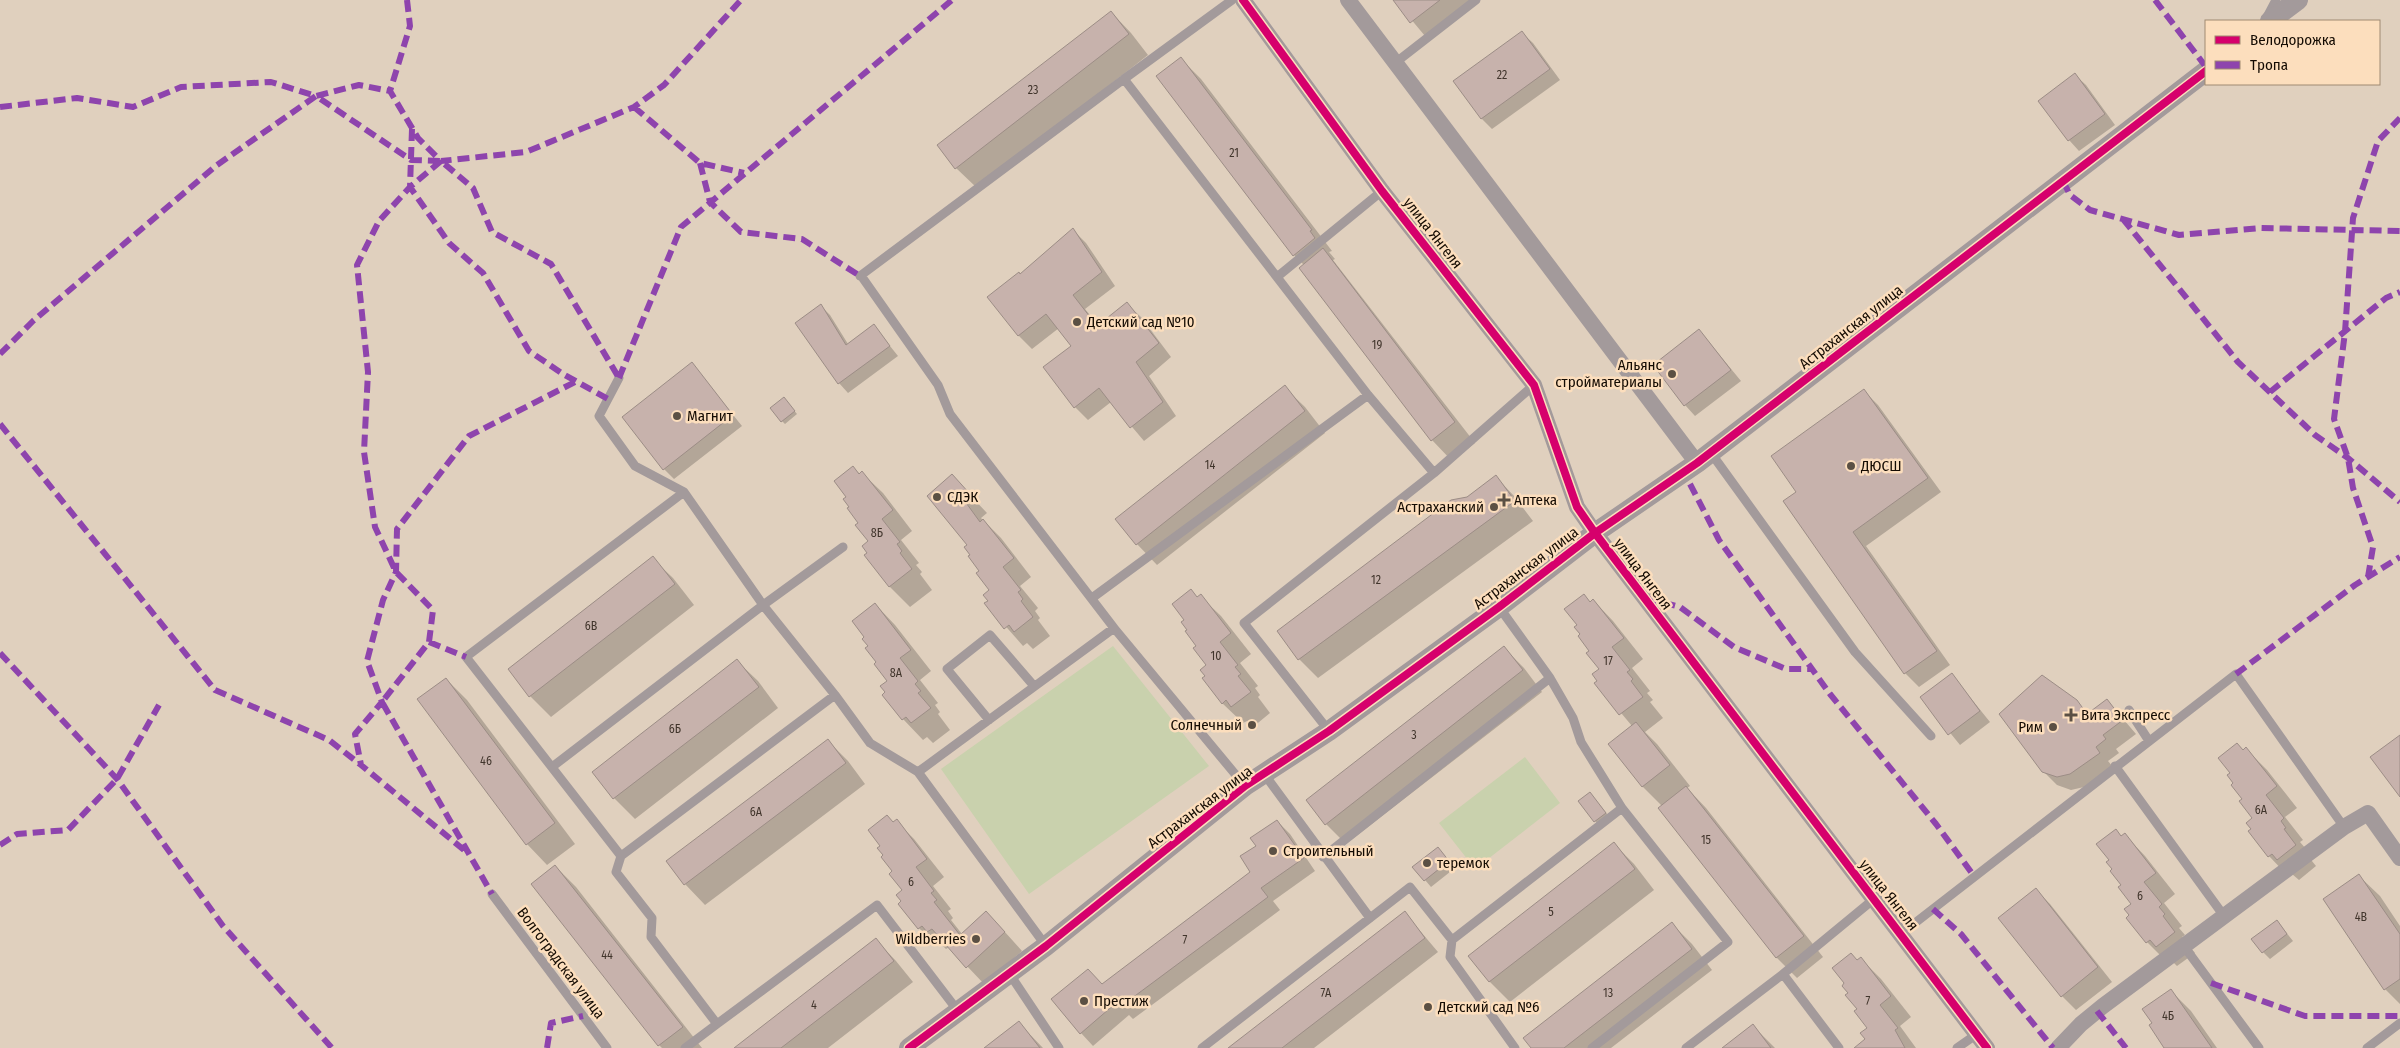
<svg xmlns="http://www.w3.org/2000/svg" width="2400" height="1048" viewBox="0 0 2400 1048" font-family="'Fira Sans Condensed',sans-serif">
<style>
.green{fill:#c9d1ad}
.shadow{fill:#0003}
.building{fill:#c7b2ac;stroke:#9c8d86}
.lines{fill:none;stroke-linecap:round;stroke-linejoin:round}
.service{stroke:#a39a9b;stroke-width:9}
.minor{stroke:#a39a9b;stroke-width:16}
.tertiary{stroke:#a39a9b;stroke-width:20}
.quiet{stroke:#8e44ad;stroke-width:6;stroke-dasharray:12 6;stroke-linecap:butt}
.cycleway-casing{stroke:#fcdebd;stroke-width:11}
.cycleway{stroke:#d6006c;stroke-width:8}
.poi-dot{fill:#5b5044;stroke:#fcdebd;stroke-width:2}
.labels{text-anchor:middle;stroke-width:5;stroke-linejoin:round;paint-order:stroke}
.number-label{font-size:12px;fill:#41352c}
.street-label{font-size:15px;fill:#140b02;stroke:#fcdebd}
.poi-label{font-size:15px;fill:#140b02;stroke:#fcdebd;text-anchor:start}
</style>
<rect width="100%" height="100%" fill="#e0d0be"/>
<path class="green" d="M1113 646 1209 766 1029 894 941 769Z
M1525 757 1560 803 1475 869 1439 823Z"/>
<path class="shadow" d="M1395 0H1473L1425 36Z
M1111 12 1131 33 1148 55 977 188 956 168Z
M1522 33 1533 43 1560 80 1492 129 1482 119 1455 81Z
M1181 59 1201 79 1332 251 1329 252 1335 259 1333 260 1475 443 1452 461 1432 440 1304 265 1294 255Z
M2075 75 2086 85 2115 125 2079 151 2069 140Z
M1073 230 1086 243 1115 286 1085 309 1099 326 1127 304 1141 317 1171 357 1149 376 1176 416 1144 441 1111 402 1088 420 1075 407 1072 346 1059 328 1032 349 1019 336 989 297 1021 275Z
M821 306 830 315 848 344 874 326 898 356 848 393 839 383Z
M1699 330 1741 381 1695 416 1685 405Z
M692 364 742 426 674 479 664 469Z
M1284 387 1305 407 1325 433 1157 565 1137 544 1117 519Z
M1864 391 1878 405 1941 492 1866 546 1950 665 1919 687 1905 673 1784 502 1798 492Z
M787 402 797 414 785 424 782 421Z
M853 468 860 474 862 473 883 493 912 531 901 540 919 563 916 565 922 572 920 574 932 590 910 607 890 587 865 555 869 553 870 542 847 497Z
M952 476 987 513 981 518 1001 538 1031 577 1020 586 1038 608 1035 611 1040 618 1038 620 1050 636 1033 649 1027 643 1023 646 986 604 989 601 991 590 972 555Z
M1496 477 1514 496 1533 521 1318 678 1299 659 1278 632Z
M652 558 673 578 694 605 551 717 530 696 509 669Z
M1200 596 1221 616 1251 654 1240 663 1258 686 1255 688 1260 695 1258 697 1270 713 1253 727 1247 721 1243 723 1222 703 1207 676 1208 665 1198 646V598Z
M1593 600 1613 621 1643 659 1632 668 1650 691 1647 693 1653 700 1650 702 1663 718 1645 732 1657 744 1690 786 1687 788 1706 808 1823 957 1797 978 1776 957 1662 806 1642 786 1632 726 1596 683 1599 681 1601 670 1578 625Z
M875 604 895 625 931 671 920 680 938 703 935 705 940 712 938 714 950 730 933 743 927 737 923 740 903 719 887 692 888 681 866 637Z
M1504 648 1524 668 1542 692 1346 844 1326 824Z
M737 661 758 681 778 708 635 819 614 798 594 772Z
M1952 675 1990 722 1960 745 1922 698Z
M446 679 467 700 575 844 547 865 527 844 419 700Z
M2107 700 2136 734 2116 749 2119 753 2108 761 2113 767 2084 787 2071 790 2057 785 2043 771 2076 701 2089 714Z
M828 741 848 761 865 784 705 905 685 884Z
M2246 749 2267 770 2297 808 2285 817 2303 840 2300 842 2306 849 2303 850 2316 866 2299 880 2292 874 2289 877 2269 856 2253 829 2254 818 2244 799V751Z
M1590 793 1612 820 1601 828 1595 821Z
M896 821 914 839 944 877 933 886 951 909 948 911 953 918 951 920 962 934 1004 931 1022 951 984 984 949 947 946 949 940 943 936 946 919 928 903 902 904 890 894 871V823Z
M1277 821 1290 834 1315 871 1273 901 1280 910 1133 1019 1129 1015 1093 1046 1081 1033 1102 985 1251 872 1257 846Z
M2115 830 2122 837 2125 835 2145 856 2175 894 2164 903 2182 926 2179 928 2185 935 2182 937 2195 953 2177 966 2171 960 2168 963 2147 942 2128 918 2131 915 2133 904 2110 860Z
M1614 844 1634 864 1654 890 1510 1002 1489 981Z
M1438 848 1455 868 1431 887 1414 867Z
M555 866 576 887 702 1048H662L659 1045 533 884Z
M2359 876 2380 896 2400 926V1004L2385 989Z
M2036 890 2050 904 2112 982 2076 1010 2062 996Z
M1405 913 1438 952 1314 1048H1230Z
M2277 921 2293 941 2270 959 2263 952Z
M1672 924 1692 944 1712 970 1611 1048H1532Z
M876 940 896 961 913 982 828 1048H736Z
M1861 959 1881 979 1911 1017 1900 1026 1916 1048H1869L1868 1028 1849 993 1858 961Z
M2171 991 2191 1011 2217 1048H2166L2153 1024Z
M1019 1023 1043 1048H986Z
M1753 1026 1775 1048H1724Z"/>
<path class="building" d="M1393 0H1440L1410 23Z
M1111 11 1129 34 955 169 937 145Z
M1522 31 1550 69 1481 119 1453 81Z
M1181 57 1312 230 1310 231 1315 238 1293 256 1156 76Z
M2075 73 2105 114 2068 141 2038 101Z
M1073 228 1102 272 1073 295 1097 326 1127 302 1159 343 1136 362 1163 402 1130 428 1099 388 1074 408 1043 367 1071 346 1046 314 1018 336 987 297 1019 272 1020 274Z
M1323 248 1455 422 1431 441 1299 268Z
M821 304 846 345 874 324 890 346 838 384 795 323Z
M1699 329 1731 370 1684 406 1653 365Z
M692 362 733 415 663 470 622 417Z
M1285 385 1305 411 1136 545 1115 519Z
M1864 389 1928 478 1853 532 1937 651 1904 674 1783 501 1796 492 1771 456Z
M784 397 795 411 781 422 770 408Z
M853 466 859 474 862 471 893 510 882 519 900 542 897 544 902 551 900 553 912 569 889 587 864 555 867 553 862 546 868 541 855 525 858 523 847 508 849 507 843 499 846 497 834 481Z
M952 474 970 494 964 500 980 522 983 519 1014 558 1003 567 1021 590 1018 592 1023 599 1021 601 1033 617 1014 632 1009 625 1004 629 984 603 988 601 983 595 989 590 976 573 979 571 968 556 970 555 964 547 967 545 927 496Z
M1496 475 1515 501 1298 660 1277 631 1451 500 1467 497Z
M653 556 675 584 529 697 508 669Z
M1191 589 1197 597 1201 594 1231 633 1220 642 1238 665 1235 667 1241 674 1238 676 1251 692 1231 707 1226 700 1222 704 1202 678 1205 676 1200 670 1206 665 1193 648 1196 646 1185 631 1187 630 1181 622 1184 620 1172 604Z
M1584 594 1590 602 1593 599 1624 638 1612 647 1630 670 1627 672 1633 679 1631 681 1643 697 1619 715 1594 683 1597 681 1592 674 1599 669 1586 653 1589 651 1578 636 1580 634 1574 627 1577 625 1564 609Z
M875 603 911 650 900 658 918 681 915 684 921 691 918 693 931 708 911 723 906 717 902 720 882 695 885 692 880 686 887 681 874 664 876 662 865 648 868 646 862 639 864 637 852 621Z
M1504 646 1523 670 1325 825 1306 800Z
M737 659 759 687 613 799 592 772Z
M1952 673 1980 711 1948 735 1920 697Z
M2042 675 2077 700 2087 714 2107 699 2123 720 2103 735 2106 739 2096 747 2100 753 2070 774 2057 777 2042 772 1999 714Z
M446 678 555 823 526 845 417 699Z
M1636 722 1670 765 1642 787 1608 744Z
M2400 735V797L2370 757Z
M828 739 846 763 684 885 666 861Z
M2237 743 2243 750 2246 747 2277 786 2266 795 2284 818 2281 821 2286 828 2284 829 2296 845 2277 860 2272 854 2268 857 2248 831 2251 829 2246 823 2252 818 2239 801 2242 799 2231 785 2233 783 2227 775 2230 773 2218 758Z
M1686 786 1804 936 1776 958 1658 808Z
M1590 792 1606 813 1594 822 1578 801Z
M887 815 893 822 897 819 927 859 916 867 934 891 931 893 937 900 934 902 960 935 986 911 1005 932 966 968 932 929 927 932 922 926 918 929 898 904 901 901 896 895 902 890 889 874 892 871 881 857 883 855 877 848 880 846 868 830Z
M1277 820 1304 858 1261 888 1268 897 1120 1007 1116 1003 1080 1034 1051 999 1088 969 1102 984 1250 872 1240 856 1256 846 1250 838Z
M2116 829 2121 836 2125 833 2156 873 2144 882 2162 904 2159 907 2165 914 2163 916 2175 932 2156 947 2150 940 2146 943 2126 918 2129 915 2124 909 2131 904 2118 887 2121 885 2110 871 2112 869 2106 862 2109 860 2096 844Z
M1614 842 1635 869 1489 982 1468 956Z
M1438 847 1449 861 1424 881 1412 867Z
M555 865 683 1027 658 1046 531 884Z
M2359 874 2400 934V979L2384 990 2323 899Z
M2036 888 2098 967 2061 997 1998 918Z
M1405 911 1425 938 1282 1048H1228Z
M2277 920 2287 934 2262 953 2251 939Z
M1672 922 1692 949 1564 1048H1531L1523 1038Z
M876 938 894 961 781 1048H734Z
M1851 953 1857 960 1861 957 1891 996 1880 1005 1898 1028 1895 1030 1905 1048H1854L1865 1039 1860 1033 1867 1028 1854 1011 1857 1009 1845 995 1848 993 1842 986 1844 983 1832 968Z
M2171 989 2212 1048H2164L2149 1025 2152 1023 2142 1009Z
M1019 1021 1040 1048H984Z
M1753 1024 1771 1048H1722Z"/>
<g class="lines">
<path class="service" d="M1232 0 1124 79 1368 395 1434 473
M2268 15 2276 0
M1395 63 1476 0
M860 276 1124 79
M862 277 938 385 950 414 1114 628 1245 786
M1277 277 1382 191
M619 378 599 416 635 466 684 492
M1711 453 1855 652 1931 736
M1092 598 1368 395
M1550 678 1573 718 1581 742 1622 808
M2129 710 2149 741
M989 720 947 669 990 635 1034 686
M1329 731 1244 623 1434 473 1534 385
M2115 766 2224 916
M552 767 763 605 843 547
M918 772 1114 628
M1265 775 1370 918 1410 887 1452 940 1622 808 1728 942 1592 1048
M621 856 835 695
M1323 857 1550 678 1499 607
M492 894 607 1048
M1902 933 2236 674 2344 827
M1452 940 1450 957 1515 1048
M2183 945 2259 1048
M1009 973 1059 1048
M717 1024 877 905 958 1011
M685 1048 717 1024 651 937 652 918 616 872 621 856 466 657 684 492 763 605 835 695 870 743 918 772 1046 946
M1202 1048 1370 918
M1686 1048 1783 974
M1839 1048 1783 974 1874 899
M1957 1048 1977 1034
M2367 1048 2400 1023"/>
<path class="minor" d="M1243 0 1382 191 1534 385 1577 507 1595 533 1987 1048
M1348 0 1697 463
M2058 1048 2081 1024 2103 1006 2344 827 2368 813 2400 858"/>
<path class="tertiary" d="M2270 21 2298 0
M909 1048 1046 946 1245 786 1329 731 1499 607 1595 533 1697 463 2206 71"/>
<path class="quiet" d="M407 0 410 26 390 91 418 138 441 161 526 152 634 107 664 85 741 0
M2155 0 2206 67
M0 107 77 98 133 107 181 87 271 82 316 96 359 85 390 91
M634 107 700 163 744 173
M412 129 410 187 449 243 483 273 529 351 563 374 608 399
M441 161 410 187 379 221 357 265 368 372 364 452 375 527 396 572 433 610 429 642 382 702 492 894
M700 163 710 202 741 232 802 239 860 276
M2063 181 2070 195 2090 210 2179 235 2261 228 2400 231
M2123 219 2238 362 2315 435 2348 458 2400 502
M0 354 33 321 217 165 316 96 411 160 441 161 473 188 492 232 551 264 619 378
M619 378 681 227 952 0
M2270 392 2386 298 2400 292
M0 424 215 690 329 740 361 765
M1690 484 1719 540 1830 694 1936 824 1974 876
M2368 577 2373 547 2353 488 2348 458 2334 419 2345 332 2353 218 2378 141 2400 118
M1646 598 1680 607 1734 647 1786 669H1812
M429 642 466 657
M0 653 117 779 223 926 332 1048
M2236 674 2355 585 2400 557
M0 845 17 834 68 830 117 779 159 705
M464 850 361 765 355 734 382 702 367 661 383 600 396 572 397 529 469 436 577 381
M1933 909 1961 934 2053 1048
M2211 983 2305 1016H2400
M2097 1011 2126 1048
M547 1048 551 1023 583 1016"/>
<defs>
<path id="cycleway" d="M1243 0 1382 191 1534 385 1577 507 1595 533 1987 1048
M909 1048 1046 946 1245 786 1329 731 1499 607 1595 533 1697 463 2206 71"/>
</defs>
<use href="#cycleway" class="cycleway-casing"/>
<use href="#cycleway" class="cycleway"/>
</g>
<g class="poi-dot">
<circle cx="1077" cy="322" r="5"/>
<circle cx="1672" cy="374" r="5"/>
<circle cx="677" cy="416" r="5"/>
<circle cx="1851" cy="466" r="5"/>
<circle cx="937" cy="497" r="5"/>
<path d="M1501.5 492.5h5v5h5v5h-5v5h-5v-5h-5v-5h5z"/>
<circle cx="1494" cy="507" r="5"/>
<path d="M2068.5 707.5h5v5h5v5h-5v5h-5v-5h-5v-5h5z"/>
<circle cx="1252" cy="725" r="5"/>
<circle cx="2053" cy="727" r="5"/>
<circle cx="1273" cy="851" r="5"/>
<circle cx="1427" cy="863" r="5"/>
<circle cx="976" cy="939" r="5"/>
<circle cx="1084" cy="1001" r="5"/>
<circle cx="1428" cy="1007" r="5"/>
</g>
<g class="labels">
<g class="number-label">
<text x="1502" y="79">22</text>
<text x="1033" y="94">23</text>
<text x="1234" y="157">21</text>
<text x="1377" y="349">19</text>
<text x="1210" y="469">14</text>
<text x="877" y="537">8Б</text>
<text x="1376" y="584">12</text>
<text x="591" y="630">6В</text>
<text x="1216" y="660">10</text>
<text x="1608" y="665">17</text>
<text x="896" y="677">8А</text>
<text x="675" y="733">6Б</text>
<text x="1414" y="739">3</text>
<text x="486" y="765">46</text>
<text x="2261" y="814">6А</text>
<text x="756" y="816">6А</text>
<text x="1706" y="844">15</text>
<text x="911" y="886">6</text>
<text x="2140" y="900">6</text>
<text x="1551" y="916">5</text>
<text x="2361" y="921">4В</text>
<text x="1185" y="944">7</text>
<text x="607" y="959">44</text>
<text x="1326" y="997">7А</text>
<text x="1608" y="997">13</text>
<text x="1868" y="1005">7</text>
<text x="814" y="1009">4</text>
<text x="2168" y="1020">4Б</text>
</g>
<g class="street-label">
<text transform="translate(1433 233) rotate(52)" y="5">улица Янгеля</text>
<text transform="translate(1851 327) rotate(-38)" y="5">Астраханская улица</text>
<text transform="translate(1526 568) rotate(-37)" y="5">Астраханская улица</text>
<text transform="translate(1643 574) rotate(53)" y="5">улица Янгеля</text>
<text transform="translate(1200 807) rotate(-37)" y="5">Астраханская улица</text>
<text transform="translate(1889 895) rotate(52)" y="5">улица Янгеля</text>
<text transform="translate(561 963) rotate(53)" y="5">Волгоградская улица</text>
</g>
<g class="poi-label">
<text x="1087" y="327">Детский сад №10</text>
<text x="1662" y="370" text-anchor="end">Альянс<tspan x="1662" dy="17">стройматериалы</tspan></text>
<text x="687" y="421">Магнит</text>
<text x="1861" y="471">ДЮСШ</text>
<text x="947" y="502">СДЭК</text>
<text x="1514" y="505">Аптека</text>
<text x="1484" y="512" text-anchor="end">Астраханский</text>
<text x="2081" y="720">Вита Экспресс</text>
<text x="1242" y="730" text-anchor="end">Солнечный</text>
<text x="2043" y="732" text-anchor="end">Рим</text>
<text x="1283" y="856">Строительный</text>
<text x="1437" y="868">теремок</text>
<text x="966" y="944" text-anchor="end">Wildberries</text>
<text x="1094" y="1006">Престиж</text>
<text x="1438" y="1012">Детский сад №6</text>
</g>
</g>
<rect x="2205" y="20" width="175" height="65" fill="#fcdebd" stroke="#9f8a72"/>
<rect x="2215" y="36" width="25" height="8" fill="#d6006c" stroke="#9f8a72"/>
<text x="2250" y="45" font-size="15" fill="#140b02">Велодорожка</text>
<rect x="2215" y="61" width="25" height="8" fill="#8e44ad" stroke="#9f8a72"/>
<text x="2250" y="70" font-size="15" fill="#140b02">Тропа</text>
</svg>
